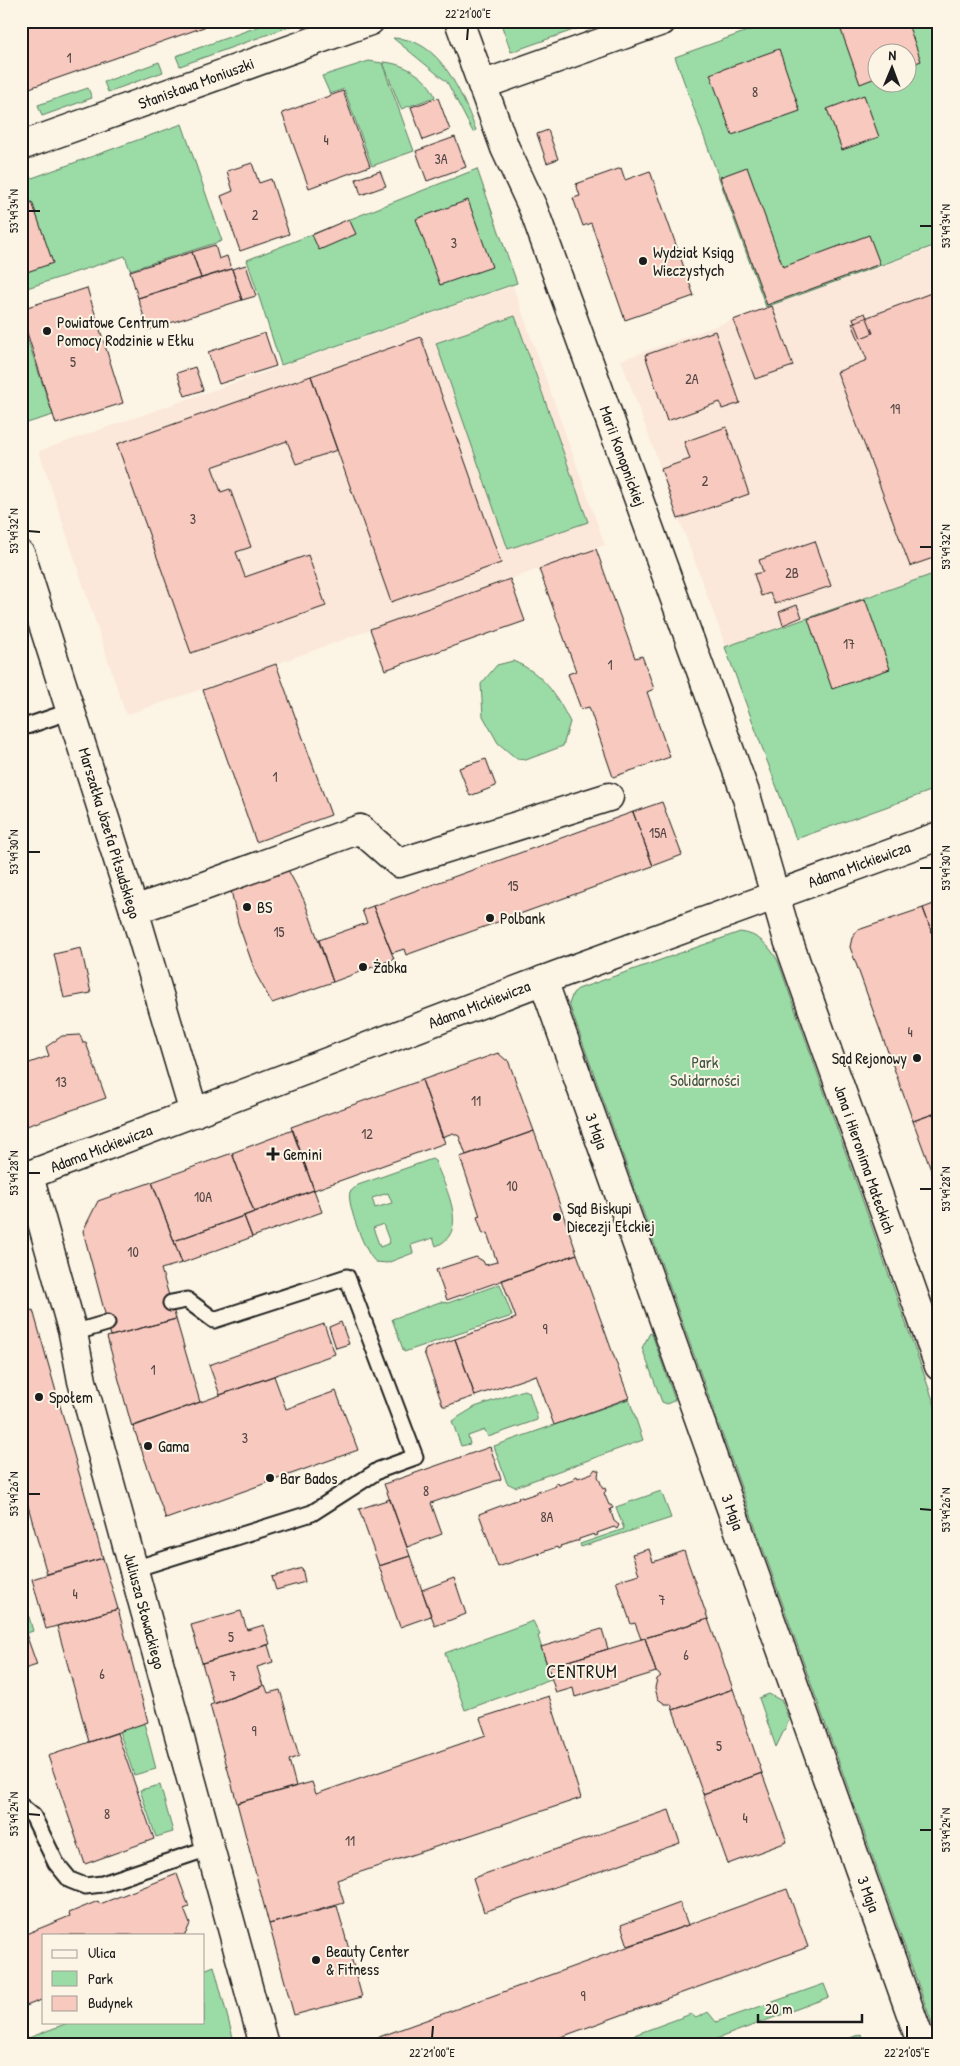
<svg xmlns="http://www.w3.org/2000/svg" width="960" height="2066" viewBox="0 0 960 2066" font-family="'Patrick Hand',sans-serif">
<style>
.built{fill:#fbe8da}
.green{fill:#9bdca6;stroke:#5c7c61;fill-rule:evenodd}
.building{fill:#f8c9bf;stroke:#1c1c1c}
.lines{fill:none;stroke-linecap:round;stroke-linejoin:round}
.service-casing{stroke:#1c1c1c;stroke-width:19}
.minor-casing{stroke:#1c1c1c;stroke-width:31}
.tertiary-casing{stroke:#1c1c1c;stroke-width:31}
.service{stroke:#fcf5e5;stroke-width:15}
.minor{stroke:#fcf5e5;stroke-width:28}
.tertiary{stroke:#fcf5e5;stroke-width:28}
.ticks{fill:none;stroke:#1c1c1c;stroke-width:2}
.poi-dot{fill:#1c1c1c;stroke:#fcf5e5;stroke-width:2}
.labels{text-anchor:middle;stroke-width:4;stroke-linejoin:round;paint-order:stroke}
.number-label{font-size:14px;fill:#534745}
.street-label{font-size:16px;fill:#1c1c1c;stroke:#fcf5e5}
.poi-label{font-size:16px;fill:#1c1c1c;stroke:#fcf5e5;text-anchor:start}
.park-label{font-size:16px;fill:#425645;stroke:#fcf5e5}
.neighbourhood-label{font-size:18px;letter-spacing:1px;fill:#1c1c1c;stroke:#fcf5e5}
.neatline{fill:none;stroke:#1c1c1c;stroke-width:2}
.ticks-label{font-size:12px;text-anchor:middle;fill:#1c1c1c}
</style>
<rect width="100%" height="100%" fill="#fcf5e5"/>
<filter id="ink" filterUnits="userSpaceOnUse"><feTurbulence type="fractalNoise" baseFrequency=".02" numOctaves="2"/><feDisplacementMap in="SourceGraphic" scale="10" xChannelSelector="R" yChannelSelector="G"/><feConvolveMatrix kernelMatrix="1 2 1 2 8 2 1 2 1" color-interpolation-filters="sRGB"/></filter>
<g filter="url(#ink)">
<path class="built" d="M939 246V787L796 839 621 360Z
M513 286 605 545 276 664 126 715 39 451Z"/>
<path class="green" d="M274 21H305L180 66 176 56Z
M500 21H599L511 52Z
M775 21H939V244L766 307 675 57ZM878 52H908V82H878Z
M393 38C441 38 461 93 476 130L473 132 447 82Z
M369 61 382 63 414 151 372 166 344 89 330 94 322 76Z
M159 62 163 72 108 92 104 82Z
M383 62C404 63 429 78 435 97L401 109Z
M88 88 92 98 42 116 38 105Z
M182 124 222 241 130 270 125 256 21 290V182Z
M477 169 517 283 281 365 247 260Z
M515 316 588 522 508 549 436 343Z
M21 320 53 415 27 423 21 404Z
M939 572V788L796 839 725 647Z
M513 661C544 674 555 693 570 722L563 746 526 760 517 759 498 743 483 716 481 684 497 665Z
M740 932C758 934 769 945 778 961L939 1417V2043L569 1004 573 993 578 989Z
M432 1159 435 1161C444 1185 471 1232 436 1246L433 1238 411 1245 413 1253 387 1263 376 1262C366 1256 346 1203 350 1192L358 1185ZM388 1193 392 1203 375 1208 372 1198ZM383 1224 390 1243 380 1247 373 1228Z
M500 1284 512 1316 404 1352 392 1319 440 1302 448 1303Z
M650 1333 652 1334 675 1400 667 1404 662 1402 642 1348Z
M524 1390 529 1392 537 1417V1420L488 1437 485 1430 468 1436 470 1444 461 1446 452 1421 475 1407Z
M629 1399 643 1440 515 1487 507 1483 494 1446Z
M661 1491 671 1518 581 1547 580 1544 624 1529 616 1507Z
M21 1589 33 1631 21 1635Z
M533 1621 540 1635 538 1636 551 1679 465 1710 445 1653Z
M769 1694 782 1701 789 1720 776 1747 759 1698Z
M144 1723 156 1769 134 1775 119 1731Z
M160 1785 173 1832 156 1837 140 1790Z
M214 1966 235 2045H21V2041L70 2022H204V1970Z
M824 1984 829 1997 700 2045H607L691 2014 696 2018 708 2012 716 2022Z
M861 2034 864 2045H831Z"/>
<path class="building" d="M31 21H221L21 91V25Z
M866 21H907L921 61 908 66V52H878V77L860 84 841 30Z
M779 49 800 111 732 135 710 74Z
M343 91 370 166 309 188 282 113Z
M864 95 879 137 842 150 827 109Z
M438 98 450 130 423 140 411 107Z
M548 130 558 159 547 163 537 134Z
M455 137 466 167 427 181 416 151Z
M252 163 259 183 271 179 289 234 240 251 221 196 233 191 227 171Z
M747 167 783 267 869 235 880 264 767 305 720 177Z
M621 168 625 180 650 171 694 296 625 320 591 223 583 226 573 198 580 196 576 184Z
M380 171 386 186 361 195 356 179Z
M468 200 492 267 440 285 416 219Z
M32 202 53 263 21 274V206Z
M349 219 356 234 319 250 312 235Z
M215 245 219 259 227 256 231 269 201 278 192 252Z
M192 252 201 278 138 298 130 271Z
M246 265 256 296 242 300 232 269Z
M232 269 242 300 148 330 138 298Z
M87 288 123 403 56 424 23 320 21 309Z
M939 290V556L910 566 837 372 867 360 852 323Z
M772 306 793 366 755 379 733 320Z
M865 313 873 333 861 338 853 318Z
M715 331 740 403 722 409 720 402 667 421 645 355Z
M265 333 276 366 219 384 208 352Z
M421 337 501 563 391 602 311 376Z
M195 367 203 390 185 396 177 373Z
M311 376 337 450 296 464 287 441 212 467 221 492 230 489 251 547 236 552 245 577 308 555 326 606 191 653 117 444Z
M726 427 749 494 678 519 661 469 690 459 684 442Z
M815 541 831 586 775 604 770 593 761 596 754 574 763 572 759 560Z
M596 549 635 658 642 656 648 672 654 689 647 692 670 757 613 777 589 707 581 709 568 674 576 671 539 569Z
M510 579 525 621 385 670 370 629Z
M865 599 890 669 832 689 808 619Z
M797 605 802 617 783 625 779 612Z
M276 664 331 815 256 842 203 690Z
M486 759 496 786 470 796 459 768Z
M662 802 682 855 653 866 633 812Z
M633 812 653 866 406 955 404 949 392 953 373 906Z
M288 870 304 900 333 982 272 1003 256 974 238 923 231 890Z
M939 902V952L923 908Z
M373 906 394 959 333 982 319 940 367 923 362 910Z
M923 908 939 952V1112L913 1121 850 947 852 938 858 930Z
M81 948 91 993 64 998 54 954Z
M80 1035 83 1043H86L106 1098 21 1128V1066L49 1056 46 1047 62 1036Z
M498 1053 506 1060H508L534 1131 466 1155 459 1136 453 1133 442 1137 422 1080Z
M422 1080 445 1143 314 1190 291 1127Z
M939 1112V1192L913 1121Z
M293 1130 314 1190 254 1212 232 1153Z
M534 1131 577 1254 447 1300 436 1270 476 1257 483 1261 485 1265 497 1262 487 1233 483 1234 477 1217 480 1216 460 1157Z
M232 1153 254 1212 174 1241 152 1182Z
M152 1182 182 1263 161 1269 176 1319 111 1336 83 1231 98 1201Z
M314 1190 322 1212 252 1237 244 1216Z
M244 1216 252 1237 182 1263 174 1241Z
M577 1254 629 1398 554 1425 536 1375 475 1396 455 1339 516 1318 502 1280Z
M33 1310 103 1558 47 1574 21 1481V1313Z
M176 1319 200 1402 132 1427 107 1337Z
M341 1322 349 1344 336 1348 329 1327Z
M324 1324 335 1354 220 1395 209 1365Z
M455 1339 475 1396 446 1406H443L424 1352 426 1349Z
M274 1376 286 1409 336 1391 358 1450 166 1519 133 1426Z
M490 1447 501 1479 431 1503 442 1534 407 1547 384 1484Z
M595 1469 599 1471 598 1476 603 1489 605 1488 606 1491 604 1493 609 1505H611L613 1508 610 1509 614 1521 619 1525 617 1529 614 1527 597 1533 598 1535 595 1536 594 1534 579 1539V1541H576L560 1546 561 1547 558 1549 557 1547 542 1552 539 1555V1553L498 1567 479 1514 519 1499 518 1497H522V1498L537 1493V1491L540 1490V1492L556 1486 555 1484 558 1483 559 1485 574 1480 573 1478 577 1476 578 1478 592 1473Z
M390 1499 410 1556 379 1566 359 1509Z
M649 1549 653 1562 684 1551 708 1619 641 1639 635 1623 631 1624 616 1581 639 1574 632 1554Z
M410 1556 431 1616 400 1627 379 1566Z
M103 1558 118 1609 46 1629 32 1579Z
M302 1568 305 1582 276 1590 272 1577Z
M454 1578 466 1614 435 1626 422 1590Z
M118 1609 148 1722 89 1742 57 1626Z
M241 1611 247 1630 264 1625 270 1644 202 1663 191 1625Z
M708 1619 733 1689 673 1710 671 1704H665L658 1699 655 1688 657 1679 661 1676 656 1672 645 1638Z
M602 1629 608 1649 548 1667 541 1647Z
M26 1634 37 1665 21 1670V1636Z
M645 1638 656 1672 575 1697 573 1688 556 1693 548 1667Z
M268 1645 273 1662 257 1667 263 1686 214 1704 202 1663Z
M265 1685 268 1693 280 1690 299 1756 289 1760 296 1786 237 1803 210 1705Z
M733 1689 762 1773 703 1794 673 1710Z
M549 1696 581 1798 337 1880 344 1903 269 1924 237 1803 312 1782 316 1794 486 1735 480 1718Z
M117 1733 154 1839 85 1864 48 1756Z
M762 1773 787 1842 728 1864 703 1794Z
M669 1810 680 1843 484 1912 473 1878Z
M177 1874 189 1907 184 1909 190 1924 185 1935H44V1999L21 2008V1936L70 1916 69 1913 98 1901 100 1904Z
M787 1889 808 1947 539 2045H357Z
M680 1903 688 1925 628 1946 621 1925Z
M337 1906 362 1997 294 2015 269 1924Z"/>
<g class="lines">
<defs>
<path id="service" d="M21 728 71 711
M73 1333 107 1323
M134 1569 312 1513 379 1470 415 1457 347 1277 214 1320 187 1300 171 1303
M21 1806 33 1816 56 1863 70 1880 85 1886 102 1884 209 1848"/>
<path id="minor" d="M459 21 505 148 533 208 746 795 788 940 939 1366
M482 85 662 21
M21 146 370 21
M134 910 207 885 360 829 399 863 609 797
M543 980 922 2045
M29 1176 73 1333 82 1381 264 2045"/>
<path id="tertiary" d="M21 555 134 910 194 1113
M21 1178 557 975 939 836"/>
</defs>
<use href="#service" class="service-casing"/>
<use href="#minor" class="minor-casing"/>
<use href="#tertiary" class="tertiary-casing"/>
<use href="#service" class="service"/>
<use href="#minor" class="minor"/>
<use href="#tertiary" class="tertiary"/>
</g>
</g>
<path class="ticks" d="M467 40 468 28M28 211H40M920 226H932M28 531 40 532M920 547H932M28 852H40M920 868H932M28 1173H40M920 1189H932M28 1494H40M920 1509 932 1510M28 1814 40 1815M920 1830H932M432 2038 433 2026M907 2038V2026"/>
<g class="poi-dot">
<circle cx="643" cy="261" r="5"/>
<circle cx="47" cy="331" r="5"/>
<circle cx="247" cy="907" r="5"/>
<circle cx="490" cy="918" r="5"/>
<circle cx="363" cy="967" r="5"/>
<circle cx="917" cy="1058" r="5"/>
<path d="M270.5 1146.5h5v5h5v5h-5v5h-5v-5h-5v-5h5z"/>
<circle cx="557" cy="1217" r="5"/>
<circle cx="39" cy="1397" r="5"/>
<circle cx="148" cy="1446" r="5"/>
<circle cx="270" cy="1478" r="5"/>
<circle cx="316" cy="1960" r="5"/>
</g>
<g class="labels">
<g class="number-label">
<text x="69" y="63">1</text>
<text x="755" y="97">8</text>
<text x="326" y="145">4</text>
<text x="441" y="164">3A</text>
<text x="255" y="220">2</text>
<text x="454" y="248">3</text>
<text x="73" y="367">5</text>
<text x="692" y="384">2A</text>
<text x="895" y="414">19</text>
<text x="705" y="486">2</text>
<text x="193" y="524">3</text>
<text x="792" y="578">2B</text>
<text x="849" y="649">17</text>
<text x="610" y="670">1</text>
<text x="275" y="782">1</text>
<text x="658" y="838">15A</text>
<text x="513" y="891">15</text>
<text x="279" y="937">15</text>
<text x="910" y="1037">4</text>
<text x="61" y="1087">13</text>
<text x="476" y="1106">11</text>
<text x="367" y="1139">12</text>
<text x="512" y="1191">10</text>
<text x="203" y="1202">10A</text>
<text x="133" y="1257">10</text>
<text x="545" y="1334">9</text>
<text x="153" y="1375">1</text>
<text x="245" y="1443">3</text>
<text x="426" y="1496">8</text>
<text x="547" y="1522">8A</text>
<text x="75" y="1599">4</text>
<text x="662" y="1605">7</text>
<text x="231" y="1642">5</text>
<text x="686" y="1660">6</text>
<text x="102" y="1679">6</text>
<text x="233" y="1681">7</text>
<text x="254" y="1736">9</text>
<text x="719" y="1751">5</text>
<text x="107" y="1819">8</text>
<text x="745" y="1823">4</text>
<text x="350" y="1846">11</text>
<text x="583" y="2001">9</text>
</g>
<g class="street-label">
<text transform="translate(196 83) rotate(-20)" y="6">Stanisława Moniuszki</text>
<text transform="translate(623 456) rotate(70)" y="6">Marii Konopnickiej</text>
<text transform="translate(110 833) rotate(73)" y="6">Marszałka Józefa Piłsudskiego</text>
<text transform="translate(859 864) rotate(-20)" y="6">Adama Mickiewicza</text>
<text transform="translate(479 1004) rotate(-21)" y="6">Adama Mickiewicza</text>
<text transform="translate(597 1131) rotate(70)" y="6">3 Maja</text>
<text transform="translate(101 1148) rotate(-21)" y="6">Adama Mickiewicza</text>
<text transform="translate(865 1159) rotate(71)" y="6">Jana i Hieronima Małeckich</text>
<text transform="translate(733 1512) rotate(70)" y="6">3 Maja</text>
<text transform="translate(145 1611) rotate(75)" y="6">Juliusza Słowackiego</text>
<text transform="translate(869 1894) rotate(70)" y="6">3 Maja</text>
</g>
<g class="poi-label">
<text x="653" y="258">Wydział Ksiąg<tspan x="653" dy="18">Wieczystych</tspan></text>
<text x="57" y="328">Powiatowe Centrum<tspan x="57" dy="18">Pomocy Rodzinie w Ełku</tspan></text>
<text x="257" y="913">BS</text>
<text x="500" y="924">Polbank</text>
<text x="373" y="973">Żabka</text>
<text x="907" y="1064" text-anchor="end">Sąd Rejonowy</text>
<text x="283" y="1160">Gemini</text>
<text x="567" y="1214">Sąd Biskupi<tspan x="567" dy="18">Diecezji Ełckiej</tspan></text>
<text x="49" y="1403">Społem</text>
<text x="158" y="1452">Gama</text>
<text x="280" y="1484">Bar Bados</text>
<text x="326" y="1957">Beauty Center<tspan x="326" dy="18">&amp; Fitness</tspan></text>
</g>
<g class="park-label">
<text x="705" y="1068">Park<tspan x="705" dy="18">Solidarności</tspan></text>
</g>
<g class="neighbourhood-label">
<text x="582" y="1678">CENTRUM</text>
</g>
</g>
<rect width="960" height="2066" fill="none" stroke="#fcf5e5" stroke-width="55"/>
<rect x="42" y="1934" width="162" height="90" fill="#fcf5e5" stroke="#a29e95"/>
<rect x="52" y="1950" width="25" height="8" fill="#fcf5e5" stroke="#a29e95"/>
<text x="88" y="1958" font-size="15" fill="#1c1c1c">Ulica</text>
<rect x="52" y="1971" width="25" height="15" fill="#9bdca6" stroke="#a29e95"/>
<text x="88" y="1984" font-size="15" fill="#1c1c1c">Park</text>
<rect x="52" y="1996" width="25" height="15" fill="#f8c9bf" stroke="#a29e95"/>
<text x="88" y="2008" font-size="15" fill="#1c1c1c">Budynek</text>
<g transform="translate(892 68) rotate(1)"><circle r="24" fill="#fcf5e5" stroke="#a29e95"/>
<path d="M0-4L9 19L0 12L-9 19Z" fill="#1c1c1c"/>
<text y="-8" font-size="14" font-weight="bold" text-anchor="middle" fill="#1c1c1c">N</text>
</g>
<path d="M758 2014v8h104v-8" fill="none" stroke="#1c1c1c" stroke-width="2.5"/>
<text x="765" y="2014" font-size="15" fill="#1c1c1c" stroke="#fcf5e5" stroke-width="4" paint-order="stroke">20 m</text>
<rect x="28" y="28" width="904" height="2010" class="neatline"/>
<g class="ticks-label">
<text x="468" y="18">22°21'00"E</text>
<text transform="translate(14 211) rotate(-90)" y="4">53°49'34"N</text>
<text transform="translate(946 226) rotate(-90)" y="4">53°49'34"N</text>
<text transform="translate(14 531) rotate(-90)" y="4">53°49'32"N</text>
<text transform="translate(946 547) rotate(-90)" y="4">53°49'32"N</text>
<text transform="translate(14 852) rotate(-90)" y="4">53°49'30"N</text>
<text transform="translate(946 868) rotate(-90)" y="4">53°49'30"N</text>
<text transform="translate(14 1173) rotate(-90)" y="4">53°49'28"N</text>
<text transform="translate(946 1189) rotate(-90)" y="4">53°49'28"N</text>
<text transform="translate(14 1494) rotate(-90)" y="4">53°49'26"N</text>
<text transform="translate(946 1510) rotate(-90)" y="4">53°49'26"N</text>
<text transform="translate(14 1814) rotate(-90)" y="4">53°49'24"N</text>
<text transform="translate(946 1830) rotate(-90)" y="4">53°49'24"N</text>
<text x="432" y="2057">22°21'00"E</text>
<text x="907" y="2057">22°21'05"E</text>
</g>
</svg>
